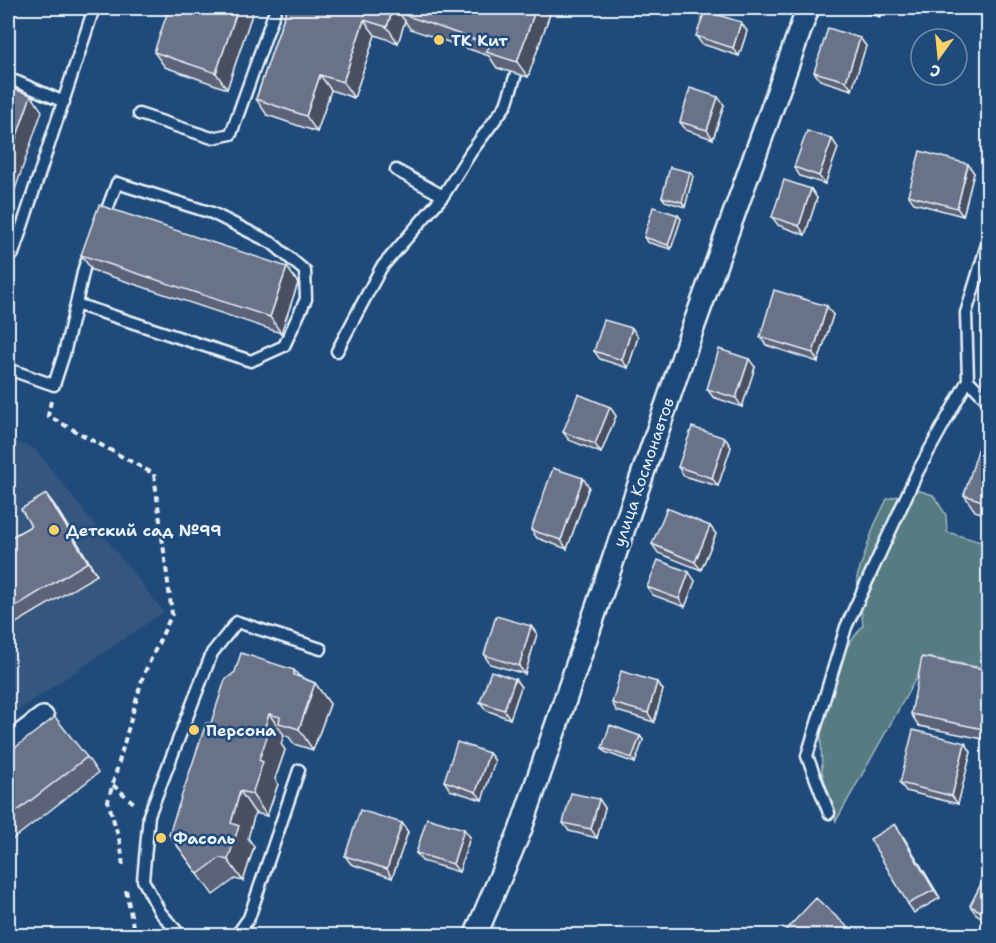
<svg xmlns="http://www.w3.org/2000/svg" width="996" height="943" viewBox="0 0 996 943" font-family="'Shantell Sans',sans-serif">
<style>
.built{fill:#36567f}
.green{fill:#567c82;stroke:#9fb6bd;stroke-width:1.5}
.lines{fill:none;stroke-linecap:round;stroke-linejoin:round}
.service-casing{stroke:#e8f1f8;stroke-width:15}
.minor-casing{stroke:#e8f1f8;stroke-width:26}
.path{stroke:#e8f1f8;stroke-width:4;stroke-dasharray:6 4.5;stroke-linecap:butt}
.service{stroke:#1f4a7a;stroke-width:10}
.minor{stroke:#1f4a7a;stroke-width:21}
.wall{fill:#5b6277;stroke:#e8f1f8;stroke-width:1.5}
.shaded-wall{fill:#4a5061;stroke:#e8f1f8;stroke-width:1.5}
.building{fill:#6a728a;stroke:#e8f1f8;stroke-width:1.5}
.poi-dot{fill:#ffd166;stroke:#1f4a7a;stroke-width:2}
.labels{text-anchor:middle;stroke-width:5;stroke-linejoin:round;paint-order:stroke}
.poi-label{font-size:16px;font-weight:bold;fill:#e8f1f8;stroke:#1f4a7a;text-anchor:start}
.street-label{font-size:16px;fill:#e8f1f8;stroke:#1f4a7a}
</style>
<rect width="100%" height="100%" fill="#1f4a7a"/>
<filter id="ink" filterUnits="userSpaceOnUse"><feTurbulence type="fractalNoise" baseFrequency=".0167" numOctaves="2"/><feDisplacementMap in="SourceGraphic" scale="12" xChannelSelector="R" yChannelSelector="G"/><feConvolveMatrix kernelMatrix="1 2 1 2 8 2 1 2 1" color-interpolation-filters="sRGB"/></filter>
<g filter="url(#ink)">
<path class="built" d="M8 438 35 449 164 612 8 717Z"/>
<path class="green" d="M917 490 933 495 946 515 947 532 988 544V669L928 657 836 821 822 772 820 709 846 648 863 625 857 577 874 526 887 499Z"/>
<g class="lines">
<defs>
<path id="service" d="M8 78 64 102
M139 114 212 138 231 134 276 8
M443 196 471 152 506 105 516 74
M988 241 966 313 968 380 988 401
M8 255 13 254 94 8
M76 304 84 268 94 243
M337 351 381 268 443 196 396 170
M8 369 54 385 64 354 76 304 251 361 284 346 306 299 305 271 272 243 212 213 117 183 103 220
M829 813 807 756 846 627 918 471 968 380
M181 936 160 912 143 880 149 815 212 653 237 622 321 649
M236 936 249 918 299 770"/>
<path id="minor" d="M8 745 43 718
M475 936 520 831 689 339 808 8"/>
</defs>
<use href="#service" class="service-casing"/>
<use href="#minor" class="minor-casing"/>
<path class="path" d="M51 401 48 416 154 474 172 614 143 676 108 801 121 846 123 868
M113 785 135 804
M126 890 135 936"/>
<use href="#service" class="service"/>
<use href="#minor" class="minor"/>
</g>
<path class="wall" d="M254 8 227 89 165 67 154 52Z
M287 8H552L528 77 497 68 489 56 410 29 405 21 398 43 375 35 354 98 331 90 317 132 267 115 256 99Z
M850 8H883L880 17Z
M747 31 739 56 702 44 696 36Z
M860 38 866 46 852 90 820 80 814 72Z
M724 105 713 139 686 130 680 122Z
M832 139 838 148 825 184 800 176 794 167Z
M690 172 693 176 685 207 665 201 662 197Z
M974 173 963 216 914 203 908 195Z
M811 189 817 198 805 235 778 225 772 217Z
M678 215 681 219 671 249 647 242 644 237Z
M81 255 287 267 298 283 281 333 92 270Z
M833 315 818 362 766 345 760 337Z
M632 328 638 337 628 368 600 359 594 351Z
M755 367 742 407 713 397 707 389Z
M610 407 616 416 601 453 569 440 563 432Z
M988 435V515L975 511 964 495Z
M725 438 731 447 718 486 684 476 678 467Z
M589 487 567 549 537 538 531 530Z
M46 494 55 506 97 575 8 628V539L31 526Z
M710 526 716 534 701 570 658 553 652 544Z
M695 581 685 607 653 595 647 587Z
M537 634 525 674 490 664 484 655Z
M294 670 299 676 315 683 330 704 313 750 294 744 289 737 284 735 281 744 285 750 275 779 278 784 267 816 255 813 248 838 254 847 243 881 235 879 213 895 169 834 211 723Z
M988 670V740L919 726 911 714Z
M515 679 521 687 510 719 486 710 480 702Z
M663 690 654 722 617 711 612 703Z
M640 736 643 740 635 763 605 752 602 748Z
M965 743 971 752 958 804 906 791 900 783Z
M8 753 87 757 98 773 8 843Z
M489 753 495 761 482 800 450 790 444 781Z
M599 799 605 808 597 838 569 831 563 823Z
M402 823 408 832 392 878 351 864 345 856Z
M901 833 940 898 914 913 908 904Z
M470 837 459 872 422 861 416 853Z
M988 870V921L976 914 970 906Z"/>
<path class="shaded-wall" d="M238 8H254L227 89 216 73Z
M393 8H410L399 13 405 21 398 43 387 27Z
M536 8H552L528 77 517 62Z
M874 8H883L880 17 874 9Z
M364 20 375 35 354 98 343 82Z
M741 22 747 31 739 56 733 48Z
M860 38 866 46 852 90 846 81Z
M320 75 331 90 317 132 306 116Z
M31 95 42 111 8 210V162Z
M718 97 724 105 713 139 707 130Z
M832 139 838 148 825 184 819 176Z
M968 164 974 173 963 216 957 208Z
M690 172 693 176 685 207 682 202Z
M811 189 817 198 805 235 799 226Z
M678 215 681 219 671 249 668 245Z
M287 267 298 283 281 333 270 317Z
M827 306 833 315 818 362 813 353Z
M632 328 638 337 628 368 622 360Z
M749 359 755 367 742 407 736 398Z
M610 407 616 416 601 453 595 444Z
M725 438 731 447 718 486 712 478Z
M583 478 589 487 567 549 561 540Z
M46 494 55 506 97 575 88 562Z
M710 526 716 534 701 570 695 562Z
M689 572 695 581 685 607 679 599Z
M531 626 537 634 525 674 519 666Z
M515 679 521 687 510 719 504 710Z
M657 682 663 690 654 722 648 713Z
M315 683 330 704 313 750 299 729Z
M269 714 284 735 281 744 285 750 275 779 278 784 267 816 252 794 265 726Z
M640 736 643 740 635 763 632 758Z
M965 743 971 752 958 804 952 796Z
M489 753 495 761 482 800 476 792Z
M240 791 255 813 248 838 254 847 243 881 228 860 231 823Z
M599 799 605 808 597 838 591 829Z
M402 823 408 832 392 878 387 869Z
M895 824 901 833 940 898 934 890Z
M464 829 470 837 459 872 453 864Z
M852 931 855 936H847Z"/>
<path class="building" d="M169 8H238L216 73 154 52Z
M287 8H393L387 27 364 20 343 82 320 75 306 116 256 99Z
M401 8H536L517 62 486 52 490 45 399 13Z
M705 11 741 22 733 48 696 36Z
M828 28 860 38 846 81 814 72Z
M8 87 31 95 8 162Z
M690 88 718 97 707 130 680 122Z
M807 131 832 139 819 176 794 167Z
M920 151 968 164 957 208 908 195Z
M670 167 690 172 682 202 662 197Z
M784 180 811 189 799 226 772 217Z
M99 205 287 267 270 317 81 255Z
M653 207 678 215 668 245 644 237Z
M774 290 827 306 813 353 760 337Z
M604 320 632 328 622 360 594 351Z
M719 349 749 359 736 398 707 389Z
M578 394 610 407 595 444 563 432Z
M692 427 725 438 712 478 678 467Z
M983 434 988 435V503L964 495Z
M553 468 583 478 561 540 531 530Z
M46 494 88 562 8 611V539L31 526 21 509Z
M667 508 710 526 695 562 652 544Z
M658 560 689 572 679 599 647 587Z
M496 616 531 626 519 666 484 655Z
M241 653 294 670V675L315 683 299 729 279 723 280 717 269 714 265 726 270 728 259 760 263 762 252 794 240 791 231 823 239 826 228 860 220 858 198 874 169 834 206 723H211L225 680 235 672Z
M922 657 988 670V730L911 714Z
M491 671 515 679 504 710 480 702Z
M621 671 657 682 648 713 612 703Z
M55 717 87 757 8 818V753Z
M610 725 640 736 632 758 602 748Z
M913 730 965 743 952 796 900 783Z
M457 742 489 753 476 792 444 781Z
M571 793 599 799 591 829 563 823Z
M360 810 402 823 387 869 345 856Z
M427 818 464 829 453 864 416 853Z
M895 824 934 890 908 904 870 839Z
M988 870V915L970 906Z
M816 898 852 931 847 936H786L783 933Z
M93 930 97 936H87Z"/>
</g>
<g class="poi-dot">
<circle cx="439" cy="40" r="6"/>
<circle cx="54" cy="530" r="6"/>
<circle cx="194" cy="730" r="6"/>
<circle cx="161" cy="838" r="6"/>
</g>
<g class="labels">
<g class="poi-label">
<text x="451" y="46">ТК Кит</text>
<text x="66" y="536">Детский сад №99</text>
<text x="206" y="736">Персона</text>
<text x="173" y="844">Фасоль</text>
</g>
<g class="street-label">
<text transform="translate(643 472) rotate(-71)" y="6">улица Космонавтов</text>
</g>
</g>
<rect width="996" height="943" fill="none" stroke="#1f4a7a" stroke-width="30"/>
<rect x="15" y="15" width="966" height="913" fill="none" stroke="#e8f1f8" stroke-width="2" filter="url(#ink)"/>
<g transform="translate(939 57) rotate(195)"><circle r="28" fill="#1f4a7a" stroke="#6f8dac" stroke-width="1.5"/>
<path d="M0-4.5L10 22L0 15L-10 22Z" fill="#ffd166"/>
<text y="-9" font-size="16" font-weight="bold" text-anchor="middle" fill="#e8f1f8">С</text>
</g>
</svg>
